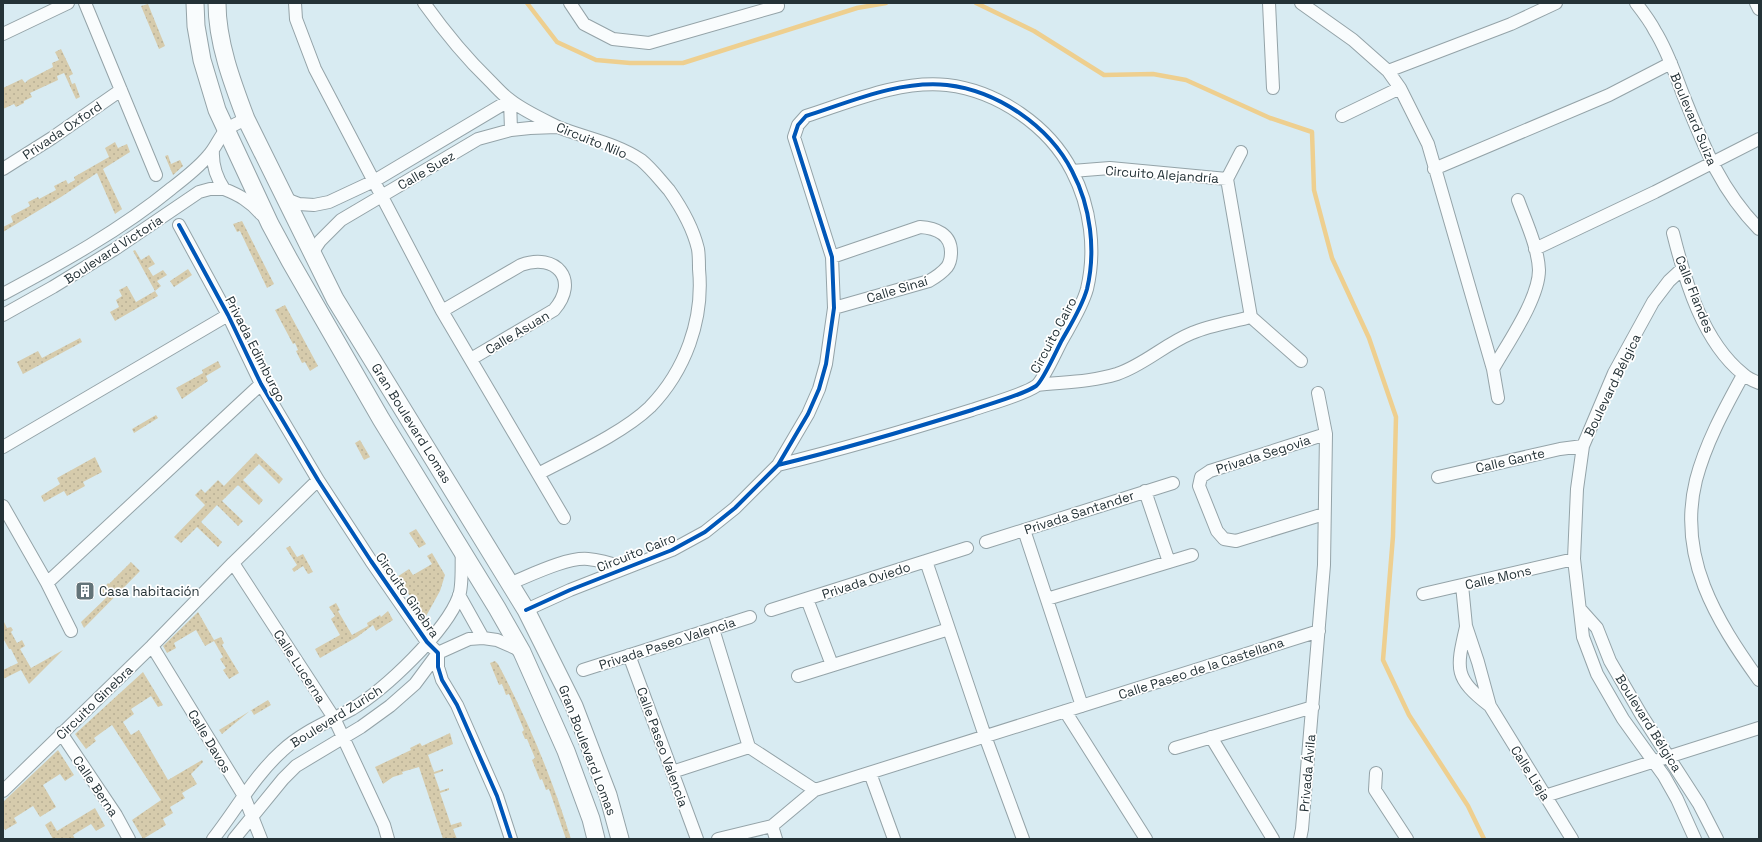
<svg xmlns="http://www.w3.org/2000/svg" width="1762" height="842" viewBox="0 0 1762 842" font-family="'Space Grotesk',sans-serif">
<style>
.park{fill:url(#park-dots)}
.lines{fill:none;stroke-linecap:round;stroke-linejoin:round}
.stream{stroke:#eecf8f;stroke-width:4.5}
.minor-casing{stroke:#94a3a8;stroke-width:14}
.secondary-casing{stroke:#94a3a8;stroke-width:19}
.minor{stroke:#f9fcfd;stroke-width:12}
.secondary{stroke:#f9fcfd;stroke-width:17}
.cycleway-casing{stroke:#fff;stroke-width:6}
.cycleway{stroke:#0057b8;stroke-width:4}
.labels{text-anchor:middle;stroke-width:3.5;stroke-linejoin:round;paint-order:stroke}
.street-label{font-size:13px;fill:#243237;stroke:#fff}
.poi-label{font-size:13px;fill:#243237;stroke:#fff;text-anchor:start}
</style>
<defs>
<pattern id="park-dots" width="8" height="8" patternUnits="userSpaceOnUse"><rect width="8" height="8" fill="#d6cbac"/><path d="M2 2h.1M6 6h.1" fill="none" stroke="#b8af95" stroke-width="1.8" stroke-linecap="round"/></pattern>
</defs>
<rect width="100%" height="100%" fill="#d8ebf2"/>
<path class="park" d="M148 4 165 46 159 49 141 6Z
M61 49 73 74 69 76 72 84 75 83 80 97 76 99 64 73 57 76 58 80 30 93 32 97 24 101V103L16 107 14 104 3 109V88L22 79 25 83 28 80 53 67 52 63 59 60 55 52Z
M115 142 118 148 127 144 130 152 103 169 122 209 115 214 97 173 61 197 3 232V227L13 222 11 216 30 206 28 202 38 197 39 199 56 190 54 186 66 180 68 184 75 180 74 177 109 157 105 148Z
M168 155 171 164 180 160 183 166 173 175 165 156Z
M242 221 274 284 267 288 240 231 237 232 233 224Z
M135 250 141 260 149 255 155 264 148 268 153 276 163 270 167 275 157 281 161 286 155 291 158 296 115 321 110 312 119 307 116 300 122 296 119 290 127 286 136 302 155 291 133 251Z
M188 269 192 275 174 287 170 281Z
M285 305 318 366 310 371 305 362 302 363 296 351 298 350 295 343 293 344 275 310Z
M80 338 82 342 23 374 17 362 38 351 42 358Z
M218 361 221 367 206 376 208 381 182 399 176 388 203 373 202 370Z
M156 415 158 418 134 433 132 429Z
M360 440 370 457 364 460 355 443Z
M256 453 283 479 279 484 259 464 243 480 263 500 259 505 238 485 222 501 243 521 238 526 217 505 201 522 222 542 218 547 197 527 181 543 174 537 205 505 195 495 201 489 205 493 218 480 224 486Z
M95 457 102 472 83 482 85 486 67 496 64 491 44 502 41 496 60 484 57 478Z
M416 529 426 544 419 548 409 533Z
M290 546 297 557 303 554 313 572 308 574 303 566 294 572 292 569 297 565 286 548Z
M432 553 445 575 440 591 425 618 397 577 409 569 413 575 432 564 427 556Z
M131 562 140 571 84 628 81 622 107 597 99 588 102 584 105 587 108 583 109 584Z
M336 603 340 610 338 611 352 635 368 626 367 623 380 615 381 617 388 611 393 620 376 631 373 625 357 637 320 658 315 649 340 635 331 619 335 616 329 607Z
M198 612 214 640 221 637 224 643 222 645 239 673 229 679 223 670 226 668 220 659 223 657 214 641 205 646 196 630 174 643 176 648 167 653 163 646Z
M3 620 7 628 11 627 13 630 11 632 17 643 22 640 25 646 20 649 31 668 63 650 29 684 21 670 3 679V670L18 663 11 649H9L4 640 3 641Z
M495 661 498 664C528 720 552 778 571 839H566L549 789 546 790 542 779 540 780 532 760 535 758 527 739H525L522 732 524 730 509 694 506 695 502 684 499 685 490 663Z
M143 672 163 705 158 707 151 696 131 709 134 714 123 722 131 735 139 730 168 780 202 760 203 762 191 774 197 784 182 793 185 798 170 807 173 813 163 819 166 825 143 839 132 820 161 800 112 725 94 738 96 741 86 749 75 734Z
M268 700 271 705 254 715 251 710 222 734 219 730Z
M450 733 453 744 428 755 434 772 443 769V771L434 774 440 791 449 788V790L440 793 451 825 461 822 462 826 453 829 457 839H443L419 767 402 772 403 774 393 777 383 784 375 767 411 750 410 748 420 743 422 746Z
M58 750 74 775 65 781 60 774 43 785 56 807 40 817 33 806 14 818 17 823 5 830 3 827V802Z
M95 808 105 826 96 831 91 824 73 835 75 839H53L45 825 51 821 57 831Z"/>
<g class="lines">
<path class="stream" d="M527 3 557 42 596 60 630 63H683L857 8 886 3
M976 3 1034 31 1104 75 1153 74 1186 80 1270 118 1312 132 1314 190 1332 258 1369 338 1396 417 1393 536 1383 660 1409 715 1468 806 1484 839"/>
<defs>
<path id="minor" d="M85 3 156 175
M295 3 296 19 315 69 442 311 564 518
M424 3C444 31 465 57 490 81 497 88 503 95 510 100 524 111 542 119 558 127 585 138 616 143 641 160 652 169 660 180 669 190 681 207 693 228 698 249 699 255 699 262 699 269 704 320 685 371 650 407 623 433 572 456 538 474
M570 3 584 24 613 39 649 43 778 6 777 3
M1269 3 1273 88
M1301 3 1353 40 1388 71 1400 88 1428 144 1493 369 1498 398
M1636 3C1643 12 1650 21 1655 31 1667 50 1674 71 1682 92 1703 144 1719 188 1759 229
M1756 3 1759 9
M3 34 68 3
M1388 71 1511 24 1556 3
M510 100 511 130
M1342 116 1400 88
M213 150C212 165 216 177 224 189 239 195 250 201 261 214
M1241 152 1227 179 1251 317 1301 361
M3 169 52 138 121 90
M1434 169 1609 95 1671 63
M1072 171 1110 168 1227 179
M286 199 299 204 314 205 329 202 374 181 510 100
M179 225 228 315 261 384 318 480 371 561 427 642 438 653V667L442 680 457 705 497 796 511 839
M1673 233C1685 281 1703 342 1743 374 1747 378 1754 381 1759 383
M1535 249 1655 192 1759 139
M312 253 320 241 341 220 478 139 511 130 530 128 557 127
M832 257 920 227C936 228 951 234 951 252 951 257 950 263 947 267 942 273 936 277 929 281L834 308
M1682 269 1669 281 1653 302 1614 373 1583 446 1577 489 1574 559 1583 637 1597 674 1623 719 1664 776 1677 799 1695 839
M3 294C61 263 121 230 172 188 185 178 198 168 208 156 215 149 219 138 225 131 230 126 240 122 246 119
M442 311 521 265C556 252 580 280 554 310L471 359
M3 315 53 287 115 249 199 192 210 189H224
M1493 369C1507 344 1539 299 1539 270 1538 247 1526 222 1518 200
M1743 375C1725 408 1706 442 1696 480 1677 557 1716 620 1759 680
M1037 385C1064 382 1091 382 1117 374 1144 365 1165 344 1192 333 1210 325 1232 322 1251 317
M3 447 228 315
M1438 477 1560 449 1583 446
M1145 491 1169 562
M3 506 47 583 71 631
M1324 514 1236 541 1224 539 1217 531 1199 486 1201 477 1210 471 1326 434
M1024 530 1082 706
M986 542 1173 483
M926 561 985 736 1023 839
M233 563 334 718 384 825 388 839
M47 583 261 384
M511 583C531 575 567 557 588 559 601 560 613 564 625 568
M1462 585 1466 626 1478 662 1490 706 1572 839
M1423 594 1574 559
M459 595 483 638
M807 599 832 665
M1047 599 1192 555
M1580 609 1597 628 1610 661 1642 716 1699 804 1717 839
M526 610 570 590 672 550 705 532 735 508 778 465 808 414 819 389 826 364 834 308 832 257 794 137 798 125 806 116C850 102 899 80 947 85 998 91 1049 126 1072 171 1091 207 1096 251 1087 289 1082 307 1071 324 1062 340 1057 349 1043 381 1036 386 1023 395 989 404 972 410 908 430 843 449 778 465
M771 610 967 548
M1466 627C1456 670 1454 678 1490 706
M713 629 749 747 815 790
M152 646 244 796 261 839
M629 655 697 839
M583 670 750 617
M798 676 949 629
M1065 711 1146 839
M61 733 116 815 129 839
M1211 737 1273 839
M1175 748 1313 707
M672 772 749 747
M870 773 894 839
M1376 773 1375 790 1407 839
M3 791 152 646 233 563 318 480
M1545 796 1759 728
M772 826 776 839
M213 839C236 810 254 776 282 751 302 732 328 722 352 709 384 690 446 632 459 596 463 585 461 563 462 551
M234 839 283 779 296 766 361 727 390 706 415 684 438 653 469 639 483 638 497 640 522 651
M718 839 772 826 815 790 1319 631
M1300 839 1302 829 1324 565 1326 434 1318 393"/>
<path id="secondary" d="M195 3 196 26 202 60 217 110 270 224 290 261 381 419 497 608 522 652 566 751 591 819 596 839
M217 3C217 42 232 82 246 119L335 299 526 610 574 706 608 795 620 839"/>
</defs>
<use href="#minor" class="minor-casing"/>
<use href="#secondary" class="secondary-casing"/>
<use href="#minor" class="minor"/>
<use href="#secondary" class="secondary"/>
<defs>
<path id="cycleway" d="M179 225 228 315 261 384 318 480 371 561 427 642 438 653V667L442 680 457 705 497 796 511 839
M526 610 570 590 672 550 705 532 735 508 778 465 808 414 819 389 826 364 834 308 832 257 794 137 798 125 806 116C850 102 899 80 947 85 998 91 1049 126 1072 171 1091 207 1096 251 1087 289 1082 307 1071 324 1062 340 1057 349 1043 381 1036 386 1023 395 989 404 972 410 908 430 843 449 778 465"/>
</defs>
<use href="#cycleway" class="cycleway-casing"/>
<use href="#cycleway" class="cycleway"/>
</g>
<defs>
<symbol id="building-square" viewBox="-11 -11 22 22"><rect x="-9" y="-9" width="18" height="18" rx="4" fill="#637378" stroke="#fff"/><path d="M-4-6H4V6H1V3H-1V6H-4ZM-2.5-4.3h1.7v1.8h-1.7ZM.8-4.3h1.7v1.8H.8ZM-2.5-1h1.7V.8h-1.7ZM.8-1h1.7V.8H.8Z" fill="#fff"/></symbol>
</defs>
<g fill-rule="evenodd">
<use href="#building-square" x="74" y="580" width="22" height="22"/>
</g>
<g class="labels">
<g class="street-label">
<text transform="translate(1694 119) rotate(67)" y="5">Boulevard Suiza</text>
<text transform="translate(62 130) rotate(-34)" y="5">Privada Oxford</text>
<text transform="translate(592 140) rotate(22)" y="5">Circuito Nilo</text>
<text transform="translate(426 170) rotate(-30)" y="5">Calle Suez</text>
<text transform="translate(1162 174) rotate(4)" y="5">Circuito Alejandría</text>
<text transform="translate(113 249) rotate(-33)" y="5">Boulevard Victoria</text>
<text transform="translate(897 289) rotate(-17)" y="5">Calle Sinaí</text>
<text transform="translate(1695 294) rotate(68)" y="5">Calle Flandes</text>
<text transform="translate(517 332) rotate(-31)" y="5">Calle Asuan</text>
<text transform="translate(1053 335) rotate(-62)" y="5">Circuito Cairo</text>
<text transform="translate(256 349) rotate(63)" y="5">Privada Edimburgo</text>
<text transform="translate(1612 385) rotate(-64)" y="5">Boulevard Bélgica</text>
<text transform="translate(412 423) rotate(58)" y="5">Gran Boulevard Lomas</text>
<text transform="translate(1263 454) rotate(-18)" y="5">Privada Segovia</text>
<text transform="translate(1510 460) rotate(-13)" y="5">Calle Gante</text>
<text transform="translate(1079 512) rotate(-18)" y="5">Privada Santander</text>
<text transform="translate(636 552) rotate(-22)" y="5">Circuito Cairo</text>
<text transform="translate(1498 577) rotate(-13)" y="5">Calle Mons</text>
<text transform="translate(866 580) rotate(-18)" y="5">Privada Oviedo</text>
<text transform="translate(408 595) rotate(55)" y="5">Circuito Ginebra</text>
<text transform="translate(667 643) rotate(-18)" y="5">Privada Paseo Valencia</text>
<text transform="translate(300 666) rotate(57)" y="5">Calle Lucerna</text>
<text transform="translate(1201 668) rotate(-18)" y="5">Calle Paseo de la Castellana</text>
<text transform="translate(94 702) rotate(-44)" y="5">Circuito Ginebra</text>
<text transform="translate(336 716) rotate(-32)" y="5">Boulevard Zurich</text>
<text transform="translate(1649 723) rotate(58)" y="5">Boulevard Bélgica</text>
<text transform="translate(210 741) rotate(59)" y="5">Calle Davos</text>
<text transform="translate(663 747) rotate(70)" y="5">Calle Paseo Valencia</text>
<text transform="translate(588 750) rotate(69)" y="5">Gran Boulevard Lomas</text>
<text transform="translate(1307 773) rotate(-85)" y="5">Privada Ávila</text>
<text transform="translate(1531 773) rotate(58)" y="5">Calle Lieja</text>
<text transform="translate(96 786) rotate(56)" y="5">Calle Berna</text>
</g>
<g class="poi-label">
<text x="99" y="596">Casa habitación</text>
</g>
</g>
<rect width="1762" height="842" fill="none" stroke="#243237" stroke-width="8"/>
</svg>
